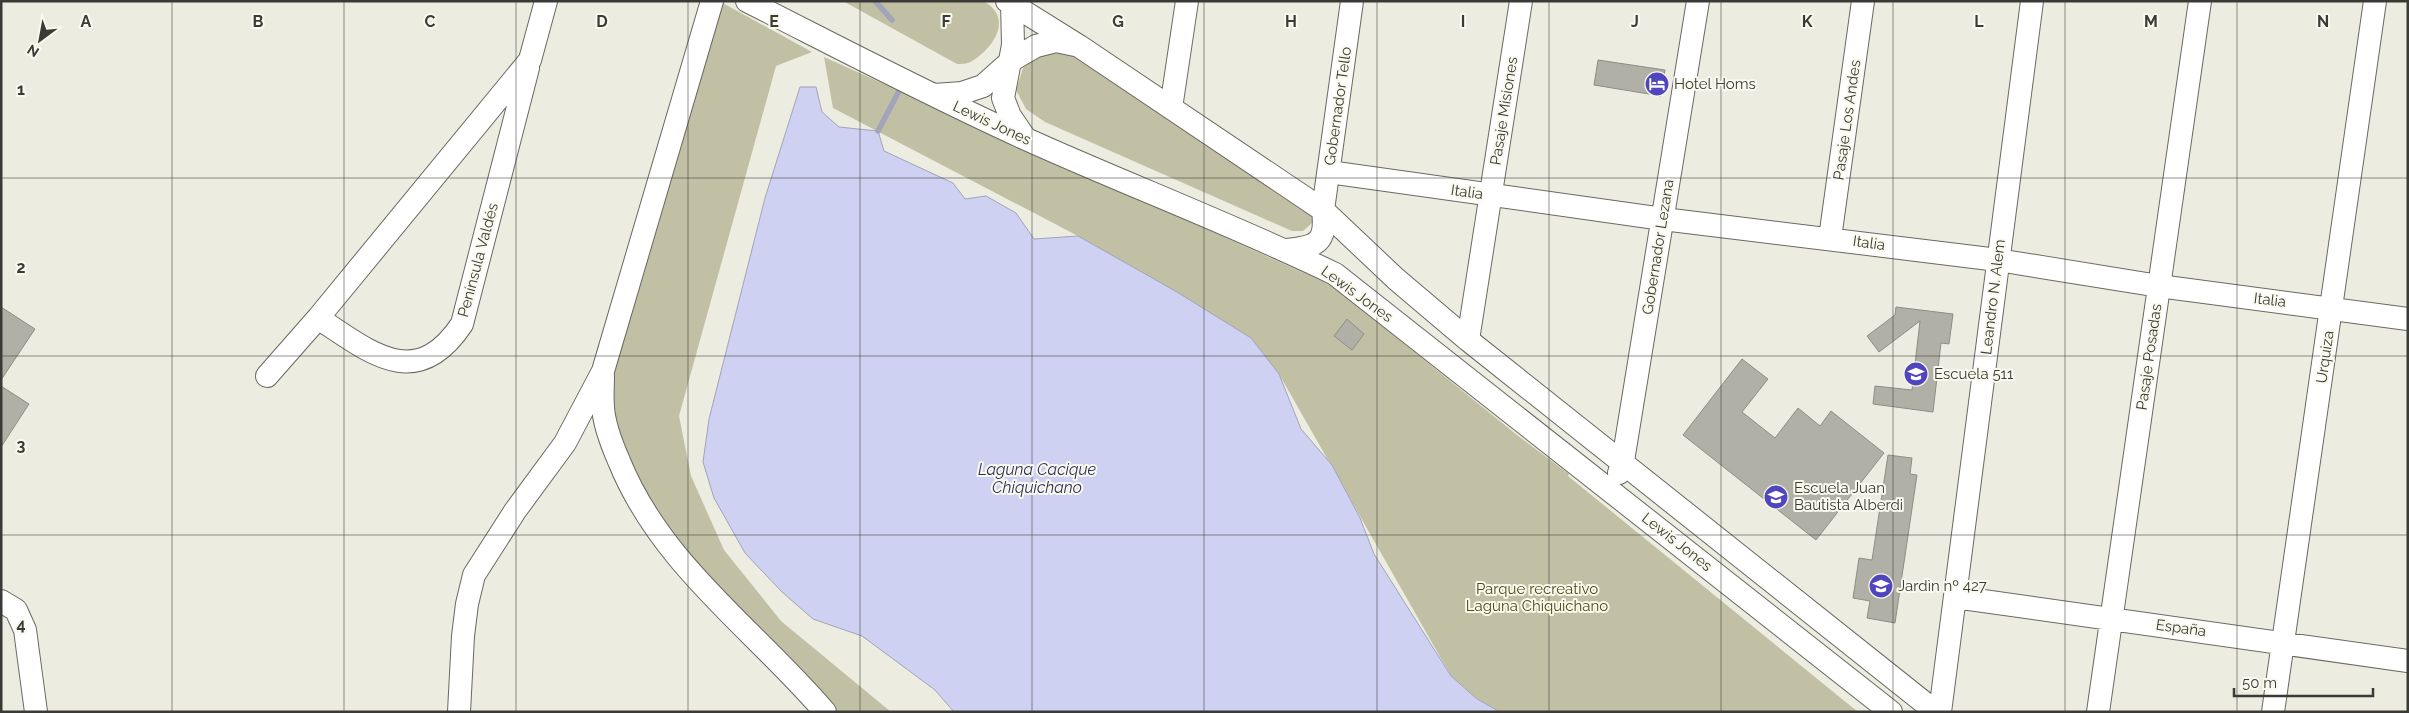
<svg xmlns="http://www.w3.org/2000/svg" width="2409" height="713" viewBox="0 0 2409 713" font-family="Raleway,sans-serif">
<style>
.green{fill:#c2c0a4}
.water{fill:#ced1f1;stroke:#a2a4b9}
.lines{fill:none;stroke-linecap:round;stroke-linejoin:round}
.stream{stroke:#a2a4b9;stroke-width:5.5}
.building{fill:#b1b0a6;stroke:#8f8e84}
.minor-casing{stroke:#6a6960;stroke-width:24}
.minor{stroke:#fff;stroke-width:22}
.grid{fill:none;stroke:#3a3a36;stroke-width:1;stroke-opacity:0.55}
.labels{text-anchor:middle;stroke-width:4;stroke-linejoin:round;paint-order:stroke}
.poi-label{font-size:15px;fill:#3a3a36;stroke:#faf9ee;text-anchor:start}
.street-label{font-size:15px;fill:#3a3a36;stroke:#faf9ee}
.park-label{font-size:15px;fill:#504b14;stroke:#faf9ee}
.water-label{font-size:16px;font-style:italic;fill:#2f305a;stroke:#faf9ee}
.grid-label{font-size:16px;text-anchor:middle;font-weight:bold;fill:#3a3a36;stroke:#faf9ee;stroke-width:4;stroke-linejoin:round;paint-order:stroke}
</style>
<rect width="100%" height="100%" fill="#ecece0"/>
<path class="green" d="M719 1 812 52 776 66 679 416 691 476 724 550 781 621 891 712H825L675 556 603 408Z
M843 1H983C1014 17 994 48 972 61 968 64 961 64 957 64Z
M1038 52 1080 53 1314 214 1312 223 1303 231H1292L1045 122 1026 109 1016 90 1023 68Z
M824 57 1333 286 1517 435 1569 474 1568 476 1858 712H1500L1477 699 1451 676 1279 374 1251 338 1078 236 833 108Z"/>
<path class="water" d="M800 87H816L822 112 839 127 878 131 884 151 953 183 965 199 986 196 1016 213 1034 239 1078 236 1177 292 1251 338 1279 374 1301 429 1332 465 1360 518 1374 554 1451 676 1477 699 1500 712H954L935 690 862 636 813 619 782 592 745 553 714 498 703 462 709 419 765 198Z"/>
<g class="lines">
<path class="stream" d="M875 1 892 20
M878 131 900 89"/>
</g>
<path class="building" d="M1598 60 1665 70 1661 96 1594 85Z
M1 307 35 329 1 380Z
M1896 307 1953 314 1949 344 1941 343 1933 412 1873 404 1875 386 1912 390 1920 321 1879 352 1867 336 1895 315Z
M1347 319 1364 334 1352 350 1334 336Z
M1742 359 1768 379 1742 412 1775 438 1798 408 1820 426 1831 411 1884 453 1816 540 1683 435Z
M1 386 29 404 1 447Z
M1888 455 1912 458 1910 474 1917 475 1895 623 1867 618 1870 601 1853 598 1859 558 1872 560Z"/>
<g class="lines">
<defs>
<path id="minor" d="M747 1C840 48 931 96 1026 139 1128 185 1234 225 1335 274L1891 712
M1007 1 1079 46 1323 210 1396 279 1468 340 1936 712
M1012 1 1013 45 1003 98 1010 116 1025 138
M934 95 962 93 983 86 1012 60 1036 46 1056 41 1075 45
M1171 108 1187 1
M1329 172 1663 219 1998 260 2159 286 2408 319
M1830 238 1863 1
M1286 250C1317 247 1327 243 1323 210L1352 1
M318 318C370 352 416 393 462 324L528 68
M1468 340 1521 1
M267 376 318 318 530 60 546 1
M603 376C603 386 602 397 603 407 604 425 612 445 619 461 661 565 754 629 825 712
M1619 473 1623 461 1698 1
M1955 597 2408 661
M1 601 16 610 25 630 36 712
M459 712 463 636 467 604 474 575 515 511 565 443 603 371 712 1
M1940 712 2032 1
M2098 712 2200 1
M2273 712 2375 1"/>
</defs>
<use href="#minor" class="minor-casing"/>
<use href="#minor" class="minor"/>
</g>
<path class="grid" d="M172 1V712M344 1V712M516 1V712M688 1V712M860 1V712M1032 1V712M1204 1V712M1377 1V712M1549 1V712M1721 1V712M1893 1V712M2065 1V712M2237 1V712M1 178H2408M1 356H2408M1 535H2408"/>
<defs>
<symbol id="hotel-disc" viewBox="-11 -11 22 22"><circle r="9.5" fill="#4f45bc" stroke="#faf9ee"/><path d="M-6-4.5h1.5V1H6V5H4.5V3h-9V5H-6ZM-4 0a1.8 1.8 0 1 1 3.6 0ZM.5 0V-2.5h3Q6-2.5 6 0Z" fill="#fff"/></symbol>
<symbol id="school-disc" viewBox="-11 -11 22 22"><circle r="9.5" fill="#4f45bc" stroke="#faf9ee"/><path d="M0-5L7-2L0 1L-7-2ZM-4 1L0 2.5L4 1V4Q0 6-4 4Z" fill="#fff"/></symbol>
</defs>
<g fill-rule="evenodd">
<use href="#hotel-disc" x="1643" y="70" width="28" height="28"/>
<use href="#school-disc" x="1902" y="360" width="28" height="28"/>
<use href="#school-disc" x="1762" y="483" width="28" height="28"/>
<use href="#school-disc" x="1867" y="572" width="28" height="28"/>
</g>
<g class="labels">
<g class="poi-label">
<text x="1674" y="89">Hotel Homs</text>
<text x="1934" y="379">Escuela 511</text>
<text x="1794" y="493">Escuela Juan<tspan x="1794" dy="17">Bautista Alberdi</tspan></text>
<text x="1898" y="591">Jardìn nº 427</text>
</g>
<g class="street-label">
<text transform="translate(1338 106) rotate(-82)" y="5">Gobernador Tello</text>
<text transform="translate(1504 111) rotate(-81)" y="5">Pasaje Misiones</text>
<text transform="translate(1847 120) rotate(-82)" y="5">Pasaje Los Andes</text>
<text transform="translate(992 123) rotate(25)" y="5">Lewis Jones</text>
<text transform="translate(1467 192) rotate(8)" y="5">Italia</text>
<text transform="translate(1869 243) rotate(8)" y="5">Italia</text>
<text transform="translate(1658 247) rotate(-81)" y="5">Gobernador Lezana</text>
<text transform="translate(478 260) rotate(-75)" y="5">Península Valdés</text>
<text transform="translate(1357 294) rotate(36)" y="5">Lewis Jones</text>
<text transform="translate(1993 297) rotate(-83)" y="5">Leandro N. Alem</text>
<text transform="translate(2270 300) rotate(7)" y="5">Italia</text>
<text transform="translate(2149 357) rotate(-82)" y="5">Pasaje Posadas</text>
<text transform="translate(2325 357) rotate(-82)" y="5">Urquiza</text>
<text transform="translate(1677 542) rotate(38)" y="5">Lewis Jones</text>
<text transform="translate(2181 628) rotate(8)" y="5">España</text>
</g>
<g class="park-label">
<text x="1537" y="594">Parque recreativo<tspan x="1537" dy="17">Laguna Chiquichano</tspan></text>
</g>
<g class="water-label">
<text x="1037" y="475">Laguna Cacique<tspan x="1037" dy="18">Chiquichano</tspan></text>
</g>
</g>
<g class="grid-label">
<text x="86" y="27">A</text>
<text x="258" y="27">B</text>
<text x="430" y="27">C</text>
<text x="602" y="27">D</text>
<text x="774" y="27">E</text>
<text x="946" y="27">F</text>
<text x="1118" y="27">G</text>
<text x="1291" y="27">H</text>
<text x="1463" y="27">I</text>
<text x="1635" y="27">J</text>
<text x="1807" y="27">K</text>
<text x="1979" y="27">L</text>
<text x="2151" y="27">M</text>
<text x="2323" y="27">N</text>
<text x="21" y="95">1</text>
<text x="21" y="273">2</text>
<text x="21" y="451">3</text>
<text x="21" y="630">4</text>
</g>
<rect width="2409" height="713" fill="none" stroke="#3a3a36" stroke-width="5"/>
<g transform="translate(40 40) rotate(212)" stroke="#faf9ee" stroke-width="4" paint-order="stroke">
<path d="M0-4L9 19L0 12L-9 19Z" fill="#3a3a36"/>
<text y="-8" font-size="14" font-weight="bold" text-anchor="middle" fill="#3a3a36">N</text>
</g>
<path d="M2234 688v8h139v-8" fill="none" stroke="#3a3a36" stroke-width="2.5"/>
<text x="2242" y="688" font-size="15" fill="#3a3a36" stroke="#faf9ee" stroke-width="4" paint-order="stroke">50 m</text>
</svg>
